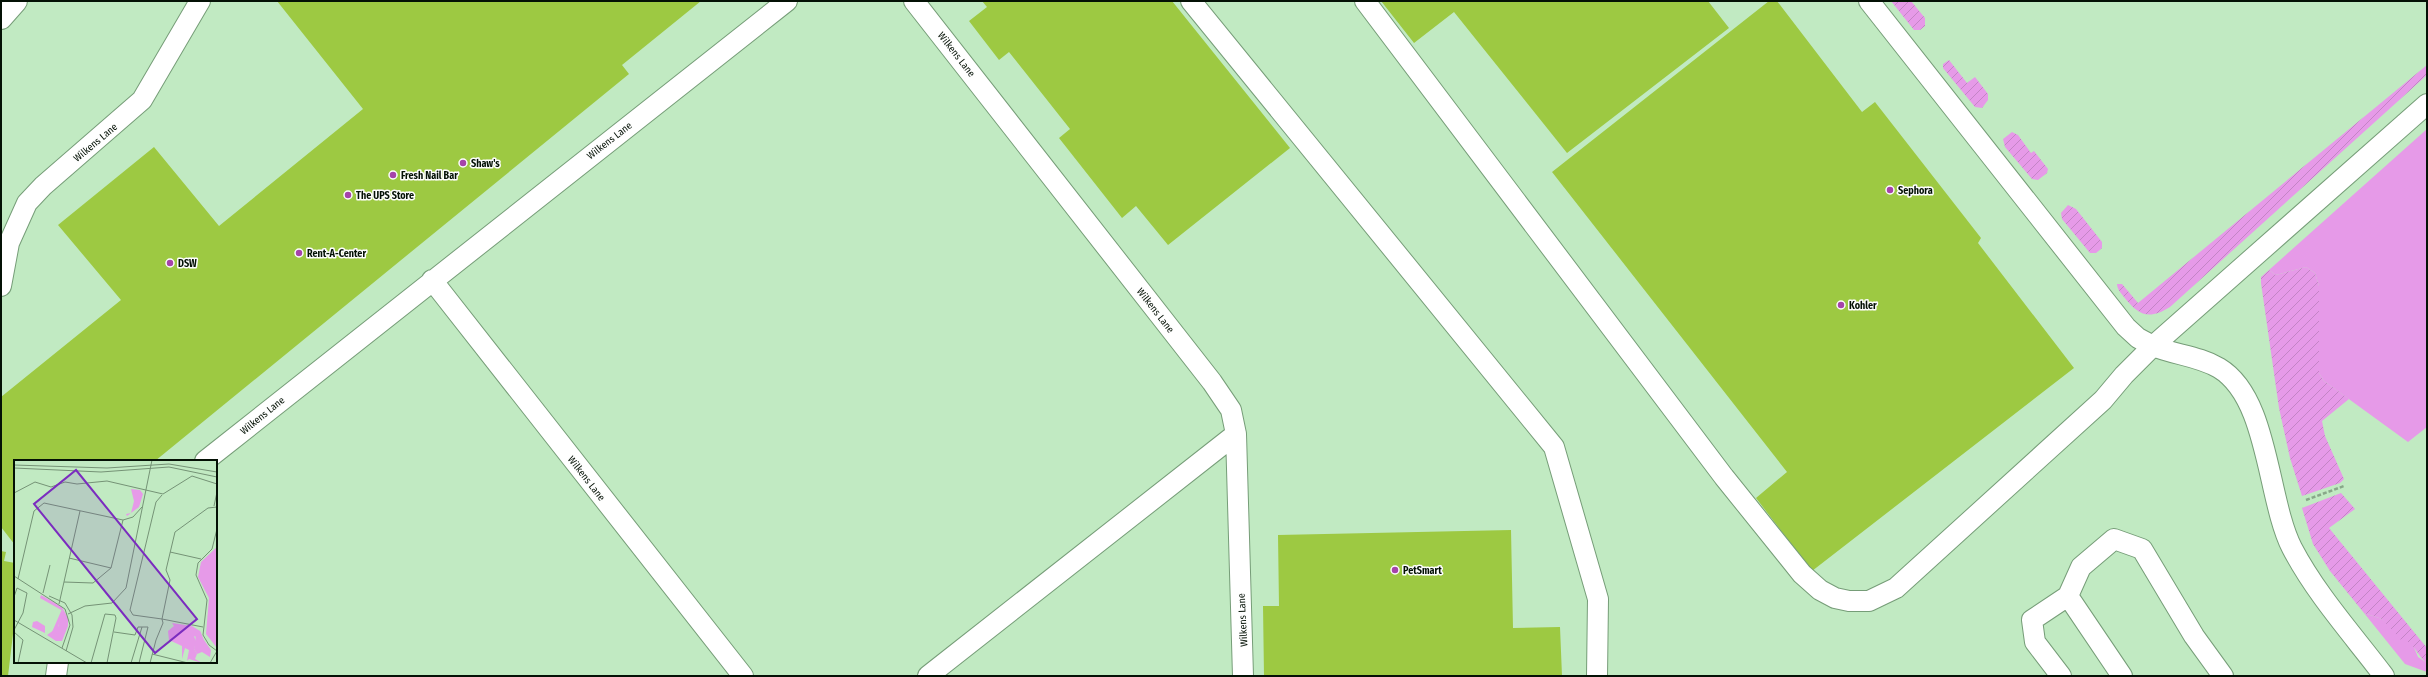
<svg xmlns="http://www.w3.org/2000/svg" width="2428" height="677" viewBox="0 0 2428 677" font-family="'Fira Sans Condensed',sans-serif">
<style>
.grass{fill:#e69ae8}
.garden{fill:url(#garden-furrows)}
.building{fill:#9dc942}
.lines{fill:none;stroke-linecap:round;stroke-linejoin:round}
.lane-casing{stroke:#769d78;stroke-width:22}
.street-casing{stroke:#769d78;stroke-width:24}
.path{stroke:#88a889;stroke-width:2.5;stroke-dasharray:4 2;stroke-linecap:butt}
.lane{stroke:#fff;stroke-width:20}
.street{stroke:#fff;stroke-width:22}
.poi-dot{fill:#a543aa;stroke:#fefefe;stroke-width:1.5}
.labels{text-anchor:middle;stroke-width:3;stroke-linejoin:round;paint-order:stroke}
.street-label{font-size:10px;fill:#041105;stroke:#fefefe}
.poi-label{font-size:10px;font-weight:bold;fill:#041105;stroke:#fefefe;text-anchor:start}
.inset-road{fill:none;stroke:#759376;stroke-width:1}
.view{fill:#7b2cbf;fill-opacity:0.15;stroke:#7b2cbf;stroke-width:2}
.inset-edge{fill:none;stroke:#041105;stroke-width:2}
</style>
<defs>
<pattern id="garden-furrows" width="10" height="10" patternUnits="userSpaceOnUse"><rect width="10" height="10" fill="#e69ae8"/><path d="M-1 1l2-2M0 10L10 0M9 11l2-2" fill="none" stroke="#c484c6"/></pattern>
</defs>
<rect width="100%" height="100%" fill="#c1eac2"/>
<path class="grass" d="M2427 129V427L2408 442 2324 381 2319 373V286L2315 273 2306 267 2276 275 2269 270Z
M2364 613 2382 619 2413 645 2418 657 2427 663V672L2405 664Z"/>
<path class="garden" d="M1891 1H1911L1925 18V26L1920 30H1914Z
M1949 60 1967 83 1975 77 1988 94V100L1982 108 1975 107 1943 68V64Z
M2427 65V75L2170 307C2149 320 2139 316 2124 297 2121 293 2117 289 2117 284H2122L2138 303Z
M2012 132 2018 135 2031 153 2034 151 2048 169 2047 173 2038 180 2032 179 2005 147 2003 139Z
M2068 205 2076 209 2102 242V248L2096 253H2090L2062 219 2061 213Z
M2306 267 2315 273 2319 286V373L2324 381 2349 399 2322 421 2325 436 2344 479 2340 483 2302 496 2290 458 2279 408 2261 283V277L2269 270 2276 275Z
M2341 493 2355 509 2329 528 2427 648V663C2416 655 2414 640 2401 640L2382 619 2364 613 2330 571 2313 544 2302 508Z"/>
<path class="building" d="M277 1H701L622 65 629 74 155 461H15V545L1 527V397L121 300 58 225 154 147 219 226 363 109Z
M982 1H1172L1290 148 1168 245 1136 206 1122 218 1059 138 1070 129 1009 52 999 60 969 21 987 7Z
M1381 1H1708L1729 28 1567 153 1454 12 1414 43Z
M1769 1H1777L1862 112 1875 102 1981 238 1978 243 2074 368 1812 571 1756 498 1787 472 1552 172Z
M1511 530 1513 628 1560 627 1562 676H1264L1263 606H1279L1278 535Z
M1 551 6 552 4 561 15 563V617L8 676H1Z"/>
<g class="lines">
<defs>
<path id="lane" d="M914 1 1212 382 1231 410 1236 434 1243 676
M1191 1 1554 447 1598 599 1597 676
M1365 1 1724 477 1802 574 1820 590 1835 598 1849 601H1869L1896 588 2103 400 2124 375 2153 346C2175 355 2199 356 2219 368 2269 398 2267 499 2292 548 2316 594 2353 635 2384 676
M1869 1 2126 327 2138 338 2153 346 2427 104
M432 280 743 676
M1 286 9 243 27 203 43 186 142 100 200 1
M205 461 787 1
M56 676 58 662
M928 676 1236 434
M2061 676 2035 642 2032 620 2068 596
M2122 676 2068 596 2081 567 2114 539 2142 549 2194 636 2223 676"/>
<path id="street" d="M1 18 16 1"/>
</defs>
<use href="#lane" class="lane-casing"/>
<use href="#street" class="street-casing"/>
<path class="path" d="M2306 500 2344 486"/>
<use href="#lane" class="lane"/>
<use href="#street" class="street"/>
</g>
<g class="poi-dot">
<circle cx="463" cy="163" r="4"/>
<circle cx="393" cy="175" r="4"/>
<circle cx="1890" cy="190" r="4"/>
<circle cx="348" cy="195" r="4"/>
<circle cx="299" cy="253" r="4"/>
<circle cx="170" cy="263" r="4"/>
<circle cx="1841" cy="305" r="4"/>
<circle cx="1395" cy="570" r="4"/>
</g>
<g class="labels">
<g class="street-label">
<text transform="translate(957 54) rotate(52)" y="4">Wilkens Lane</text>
<text transform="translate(609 140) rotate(-38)" y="4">Wilkens Lane</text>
<text transform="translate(95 142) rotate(-40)" y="4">Wilkens Lane</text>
<text transform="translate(1156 310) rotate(52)" y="4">Wilkens Lane</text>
<text transform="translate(262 415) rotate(-39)" y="4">Wilkens Lane</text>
<text transform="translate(587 478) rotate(52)" y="4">Wilkens Lane</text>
<text transform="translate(1242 620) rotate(-93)" y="4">Wilkens Lane</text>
</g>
<g class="poi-label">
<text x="471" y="167">Shaw's</text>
<text x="401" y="179">Fresh Nail Bar</text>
<text x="1898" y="194">Sephora</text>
<text x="356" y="199">The UPS Store</text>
<text x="307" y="257">Rent-A-Center</text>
<text x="178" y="267">DSW</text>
<text x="1849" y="309">Kohler</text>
<text x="1403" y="574">PetSmart</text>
</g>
</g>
<g transform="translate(14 460)">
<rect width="203" height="203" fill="#c1eac2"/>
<path d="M117 29 126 30 129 34 125 47 113 56 112 54 117 53 120 41ZM27 135 48 147 54 158V166L48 181H42L33 175 44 167 49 151 26 138ZM23 161 31 166V173L18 167 19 162ZM158 163 178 166 186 171 185 168 190 180 180 176 182 182 180 189 183 194 181 199 188 203 175 199 173 201 175 190 171 188 168 199V186L155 180 154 171 160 166Z" fill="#e69ae8"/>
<path d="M203 87V188L192 174 195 138 184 117 187 102ZM182 175 190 180 197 190 196 197 188 192 183 194 180 189Z" fill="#e69ae8"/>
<path d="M48 149 50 155 44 166 45 173 42 174 38 172Z" fill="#e69ae8"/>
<path class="inset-road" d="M0 5 93 8 155 4 203 12M0 8 87 12 155 7 203 17M0 33 21 22 37 27 51 22 63 24 93 21 149 34 178 16 203 24M200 46 203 32M203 69 198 89 184 103 182 115 193 140 189 175 195 185 203 191M156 92 187 99M55 98 97 108M0 116 51 149 56 165 48 188M4 119 20 51 30 43 109 60 119 57 128 47M50 122 79 123 97 108 109 60M29 133 36 105M35 136 51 143 58 155 59 167 52 191M0 137 3 128 13 133 9 153 0 170M45 144 66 51M54 154 71 146 98 143 112 128 138 0M0 160 73 203M189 167 148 159 156 120 152 110 161 72 194 48 203 47M0 172 9 180 4 203M100 172 121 175 124 167H128M138 194 174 203M77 203 91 154 101 155 102 158 93 203M117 203 128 167H134L125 203M136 203 142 180 149 163 148 159 119 155 116 150 142 42 148 35M196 203 203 191"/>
<path class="view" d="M62 10 183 159 141 193 20 44Z"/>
<rect width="203" height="203" class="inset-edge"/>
</g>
<rect width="2428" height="677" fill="none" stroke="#041105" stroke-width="4"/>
</svg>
